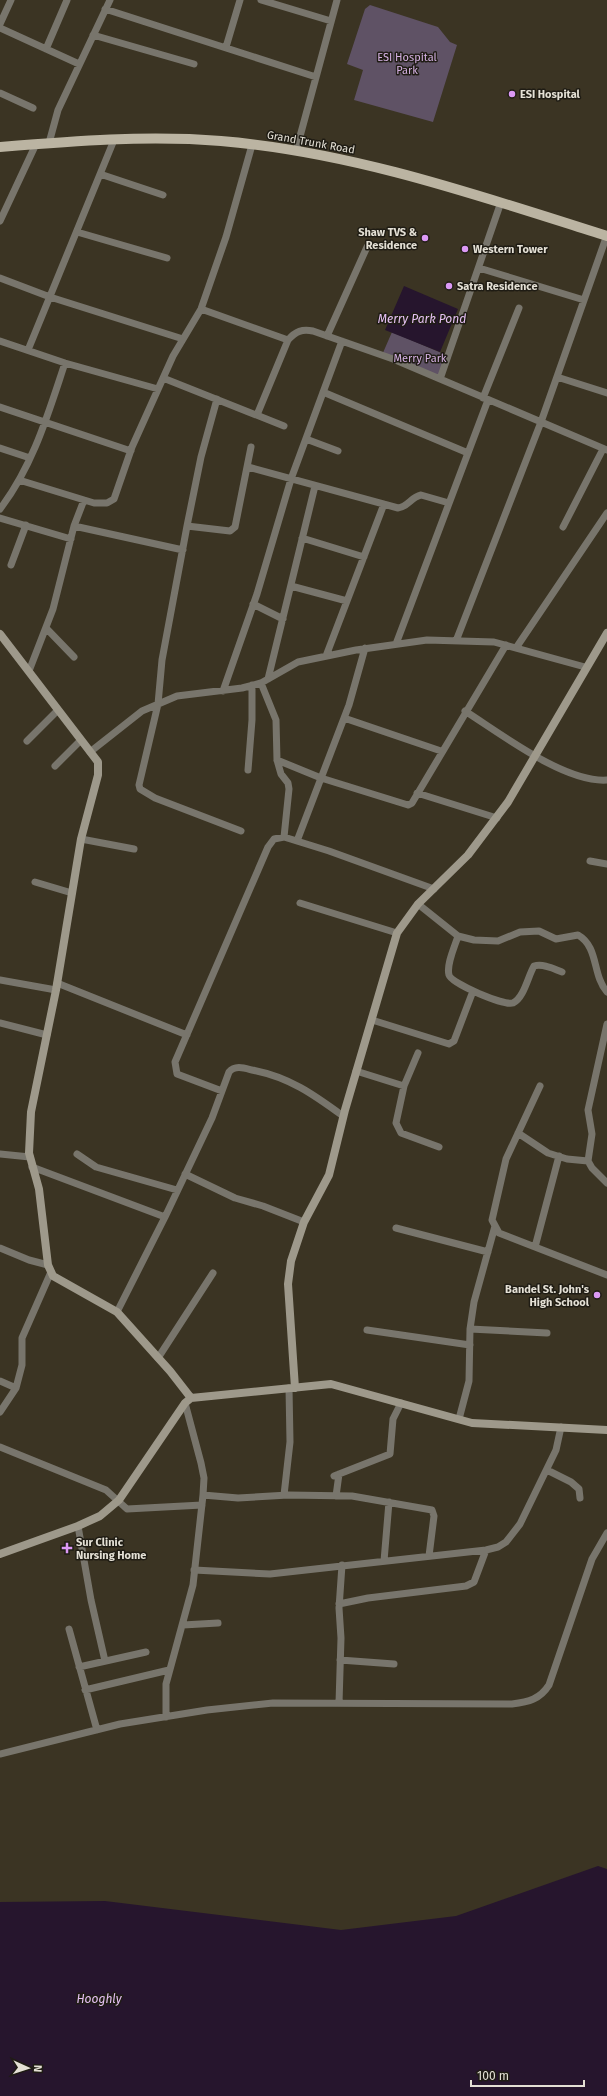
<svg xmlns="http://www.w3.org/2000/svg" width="607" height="2096" viewBox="0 0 607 2096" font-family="'Fira Sans',sans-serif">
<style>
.green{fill:#5f5265}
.water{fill:#26152d}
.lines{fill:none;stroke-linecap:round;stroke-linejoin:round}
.street{stroke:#78756c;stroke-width:7}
.secondary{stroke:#9e998b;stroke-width:8}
.primary{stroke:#bbb4a2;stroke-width:10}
.poi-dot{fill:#dc99f5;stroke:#1f1c14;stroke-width:1.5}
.labels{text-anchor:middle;stroke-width:3;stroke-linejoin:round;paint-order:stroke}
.park-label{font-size:11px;fill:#d5b1e3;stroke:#1f1c14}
.poi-label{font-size:11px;font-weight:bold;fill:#e4e0d5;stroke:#1f1c14;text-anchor:start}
.street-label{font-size:11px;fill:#e4e0d5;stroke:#1f1c14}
.water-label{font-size:12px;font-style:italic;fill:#e6c1f4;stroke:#1f1c14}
</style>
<rect width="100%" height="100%" fill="#3b3423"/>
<path class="green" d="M370 5 438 27 450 42 457 45 433 122 354 100 363 70 347 64 365 9Z
M392 332 451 357 441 380 382 355Z"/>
<path class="water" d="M404 286 458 309 440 352 385 330Z
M598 1866 607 1869V2096H0V1902L105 1901 341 1930 456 1916Z"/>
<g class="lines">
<path class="street" d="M261 0 331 21
M105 9 316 77
M0 24 11 0
M0 28 79 64
M93 35 194 64
M226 47 240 0
M46 49 67 0
M0 93 33 108
M49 143 58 110 110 0
M296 151 337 0
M100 174 163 195
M0 221 36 144
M77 232 167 258
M479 268 584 300
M0 278 50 297 183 339
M201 309 288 340
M327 336 367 247
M0 341 65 363 158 389
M28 350 114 140
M557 377 607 393
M163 378 284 426
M440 379 501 202
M323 392 468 453
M483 398 519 308
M217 399 201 457 187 526 162 660 158 704 139 785 140 789 155 798 241 831
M0 407 131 451
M257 415 288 340C296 331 302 329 313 331L393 359 607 450
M306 439 338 451
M0 448 30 458
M248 467 398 508C408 507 411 497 421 495L449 503
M19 480 94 503H107L114 499 132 447 173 356 201 309 226 237 252 145
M0 509C33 466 48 414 65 363
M0 518 71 539
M74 526 183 550
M187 526 230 531 235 527 251 447
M563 527 603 449
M302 538 364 557
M11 565 26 525
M291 586 347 601
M253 604 283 619
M46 628 74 657
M456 641 541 422 607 235
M396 644 488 400
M516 648 607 513
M326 656 384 504
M29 671 53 609 74 526 84 500
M268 679 315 486
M261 683 276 720 277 760 281 774 288 783 289 789 284 837
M223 691 257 594 291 479 342 341
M465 711C501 734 565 783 607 780
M344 718 441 751
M27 741 58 710
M90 752 142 711 177 696 242 688 261 683 298 662 356 650 427 640 494 642 585 667
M277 760 321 778 408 805 412 803 506 645
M55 766 81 740
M248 770 252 720V685
M417 793 497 818
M81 839 134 849
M297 841 349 705 365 648
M590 861 607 864
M35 882 72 893
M300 903 397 933
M418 904 458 936 474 940 498 941 520 932 539 931 556 939 578 935C599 947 592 975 607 992
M458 936C455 946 446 965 449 975 452 984 504 1006 513 1003 524 998 528 976 534 966 543 963 554 969 562 972
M0 980 56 990
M57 983 187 1035
M372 1020 449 1044 454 1041 473 991
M0 1023 47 1035
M607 1024 588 1110 592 1134 588 1161 592 1168 607 1183
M418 1053 404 1086 396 1123 401 1133 439 1147
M356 1071 404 1086
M540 1086 506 1159 492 1220 499 1233 607 1275
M222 1091 177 1074 175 1062 268 847 274 839 284 837 329 851 434 889
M518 1133 548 1153 567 1159 588 1161
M0 1154 30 1157
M77 1154 96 1167 177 1190
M32 1167 165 1217
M185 1174 235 1198 263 1206 304 1222
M396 1228 488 1252
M535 1247 559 1156
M0 1248 29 1260 48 1265
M117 1312 165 1217 212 1118 229 1072C235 1065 244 1068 252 1070 289 1077 313 1094 343 1116
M470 1329 547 1333
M367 1330 470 1345
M158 1358 213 1273
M0 1381 16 1388
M0 1412 16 1388 22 1365V1338L51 1272
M459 1419 469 1381 470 1329 474 1302 495 1226
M0 1447 106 1490 127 1509 202 1505
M547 1470 571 1482 579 1489 580 1498
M334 1476 390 1454 393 1419 401 1403
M203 1495 238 1498 288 1495 352 1496 432 1510 434 1516 429 1556
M284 1495 290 1442 289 1388
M336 1496 339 1474
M78 1526 91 1600 105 1661
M384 1561 389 1502
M194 1570 270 1574 486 1550 498 1547 506 1542 520 1524 556 1450 561 1427
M339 1604 368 1598 466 1586 474 1582 486 1550
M183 1625 218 1623
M69 1629 97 1730
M340 1660 394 1664
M79 1667 146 1652
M85 1690 169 1670
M339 1703 341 1638 339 1608 342 1565
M166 1717V1684L193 1585 203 1495 204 1478 201 1463 185 1403
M0 1754 120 1724 207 1710 273 1703 512 1704C529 1702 540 1699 549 1685L592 1559 607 1533"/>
<path class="secondary" d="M0 634 98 762V775L81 839 56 990 31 1112 29 1153 39 1189 48 1265 53 1276 117 1312 170 1371 191 1398
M295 1388 288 1284 291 1261 304 1222 329 1175 345 1110 397 933 418 904 468 855 508 802 607 633
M0 1554 78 1526 100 1516 119 1500 185 1403 191 1398 331 1384 472 1423 607 1430"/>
<path class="primary" d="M0 147C73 141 147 135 221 141 354 152 480 196 607 236"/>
</g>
<g class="poi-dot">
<circle cx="512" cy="94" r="4"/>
<circle cx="425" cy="238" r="4"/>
<circle cx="465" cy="249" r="4"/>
<circle cx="449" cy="286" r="4"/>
<circle cx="597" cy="1295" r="4"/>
<path d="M65 1542h4v4h4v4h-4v4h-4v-4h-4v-4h4z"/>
</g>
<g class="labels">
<g class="park-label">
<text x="407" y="61">ESI Hospital<tspan x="407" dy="13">Park</tspan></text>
<text x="420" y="362">Merry Park</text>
</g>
<g class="poi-label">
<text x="520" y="98">ESI Hospital</text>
<text x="417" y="236" text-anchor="end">Shaw TVS &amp;<tspan x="417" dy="13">Residence</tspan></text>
<text x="473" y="253">Western Tower</text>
<text x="457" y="290">Satra Residence</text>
<text x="589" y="1293" text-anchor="end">Bandel St. John's<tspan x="589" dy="13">High School</tspan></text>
<text x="76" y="1546">Sur Clinic<tspan x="76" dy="13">Nursing Home</tspan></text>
</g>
<g class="street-label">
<text transform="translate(311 142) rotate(10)" y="4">Grand Trunk Road</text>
</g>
<g class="water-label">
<text x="422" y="323">Merry Park Pond</text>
<text x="99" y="2003">Hooghly</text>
</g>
</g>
<g transform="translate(28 2068) rotate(93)" stroke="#1f1c14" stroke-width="3" paint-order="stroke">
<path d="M0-3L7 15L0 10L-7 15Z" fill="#e4e0d5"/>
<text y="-6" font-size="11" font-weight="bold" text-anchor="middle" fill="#e4e0d5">N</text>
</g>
<path d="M471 2080v6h113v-6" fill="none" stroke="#e4e0d5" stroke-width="2"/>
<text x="477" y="2080" font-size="12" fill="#e4e0d5" stroke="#1f1c14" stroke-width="3" paint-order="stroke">100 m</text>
</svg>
